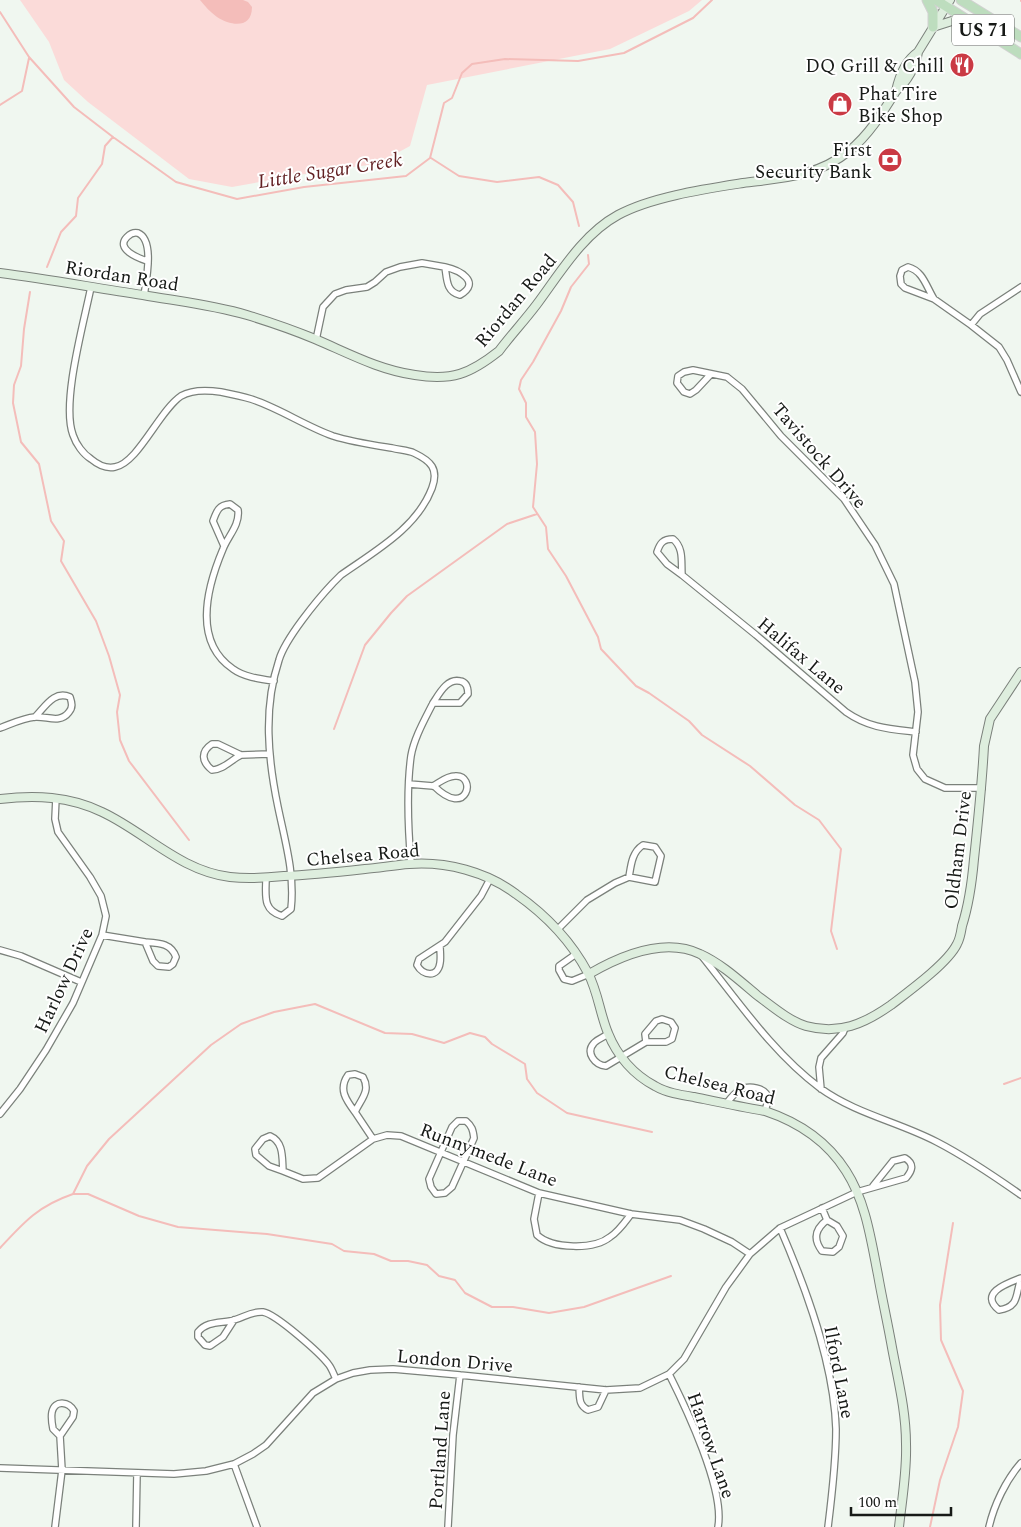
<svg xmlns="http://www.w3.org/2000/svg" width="1021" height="1527" viewBox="0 0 1021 1527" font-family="Spectral,serif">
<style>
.green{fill:#fbdbd9}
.water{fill:#f4bdba}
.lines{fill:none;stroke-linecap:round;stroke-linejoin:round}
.stream{stroke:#f4bdba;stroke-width:2}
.street-casing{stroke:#7b817b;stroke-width:8}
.secondary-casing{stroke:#7b817b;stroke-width:10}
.primary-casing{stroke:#d1d1d1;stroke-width:11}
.street{stroke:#fff;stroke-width:5.5}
.secondary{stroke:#deeede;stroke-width:8}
.primary{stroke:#bdddbe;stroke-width:9}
.labels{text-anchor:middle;stroke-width:4;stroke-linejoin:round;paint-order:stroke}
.shield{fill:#fff;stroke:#5d5f5d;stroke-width:1}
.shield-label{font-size:18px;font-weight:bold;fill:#171a17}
.poi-label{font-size:19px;fill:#171a17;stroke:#fff;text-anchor:end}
.street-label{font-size:19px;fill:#171a17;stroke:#fff}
.water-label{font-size:20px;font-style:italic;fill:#622123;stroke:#fff}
</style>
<rect width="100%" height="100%" fill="#f0f7f0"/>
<path class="green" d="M20 0H702L689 11 610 49 427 85 410 146 377 164 322 171 232 187 189 179 88 102 64 80 49 42Z"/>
<path class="water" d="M200 0H243L248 2 252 7C252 29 231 26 217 17 210 12 205 6 200 0Z"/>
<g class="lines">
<path class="stream" d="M1021 0V1
M0 12 29 57 74 107 113 137 176 182 237 199 304 187 406 176 430 158 444 103 452 98 462 73 472 64 505 59 578 61 624 53 693 18 712 0
M0 105 22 91 29 58
M431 158 459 176 497 182 539 177 558 185 573 202 579 226
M588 255 589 264 571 287 561 311 533 362 521 380 519 389 526 403V417L535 432 537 464 533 507 546 527 548 549 566 576 598 637 601 649 636 686 649 693 689 721 702 735 750 766 795 805 819 820 841 849 831 931 837 949
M47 267 61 232 76 216 78 198 102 164 105 146 113 137
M30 292 24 329 21 366 14 385 13 403 21 442 39 464 51 521 64 541 61 561 96 621 109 656 120 695 117 712 120 740 129 761 189 840
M334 729 365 645 391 613 407 596 507 524 537 514
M1004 1084 1021 1078
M73 1194H88L139 1216 178 1227 267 1234 332 1244 344 1251 374 1254 391 1261H408L427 1265 439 1276 455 1280 465 1293 492 1307H513L549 1313 584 1307 671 1276
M0 1248C24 1222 38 1206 73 1194L87 1166 109 1139 211 1045 241 1024 274 1012 315 1004 385 1033 412 1034 444 1043 470 1033 485 1037 492 1044 525 1064 527 1079 537 1093 567 1113 652 1132
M930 1527 940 1480 958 1427 963 1391 941 1340 940 1305 953 1223"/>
<defs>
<path id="street" d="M91 287C84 322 61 403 73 435 76 444 83 454 91 459 97 464 106 469 115 467 138 463 159 411 181 396 193 389 208 390 221 392 231 394 241 396 251 399 279 408 305 426 333 436 352 442 373 445 392 448 399 450 408 450 414 453 431 461 439 469 432 488 417 528 375 551 341 575L333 583C317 600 285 639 279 660 263 708 268 759 278 807 285 841 295 874 291 909L282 916C262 910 266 895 266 878
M144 296C146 281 155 240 138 233 134 232 130 234 127 237 115 249 138 258 147 261
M934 299C926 286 923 271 908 267L902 270 900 276 901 284 905 288 934 299 971 325 999 347 1007 360 1021 392
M971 325 980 314 1021 287
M316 340 323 307 335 294 346 290 367 287 375 282 386 272 400 267 422 263 445 267C447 279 446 292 460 295 482 282 459 270 445 267
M711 374 696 390 690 394 684 392 677 383 678 376 684 372 693 370 727 377 742 389 781 436 844 499 875 545 894 584 915 682 918 712 913 755 917 769 925 779 945 788H982
M224 546 213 521C217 510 219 505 230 504L238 510C240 525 228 536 223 549 207 587 192 641 233 669 244 677 260 679 274 681
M682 575 667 564 657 552C660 543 663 539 673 539 684 548 681 562 682 575L756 635 846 712C869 728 889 729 916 732
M0 728C11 724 23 718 35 717 47 716 60 724 69 712 73 707 72 703 70 697 54 690 45 707 35 717
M241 755C231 760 223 770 212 770 202 762 200 752 212 744H218L241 755 270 754
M409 784 433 786H434C468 820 477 774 455 776 447 776 440 782 433 786
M411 863C408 828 406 792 411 756 414 738 425 719 433 703H460L468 694C468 688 467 682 460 681 447 678 439 694 433 703
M558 929 587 900 615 883 629 877 655 882 661 856 655 847 643 845C632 852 631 865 629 877
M102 935 145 942 153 961 158 966 169 967 173 964 176 957C171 943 159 943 145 942
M440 946C440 951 441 958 440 963 438 978 423 976 417 965L419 959 445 942 481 896 490 879
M0 950 21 956 81 982
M576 954 559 966V970L564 979 572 981 589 974
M701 955C738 1001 773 1053 820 1088 856 1114 899 1122 937 1142 966 1157 994 1176 1021 1195
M608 1034C604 1037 598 1039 594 1043 585 1053 595 1065 606 1066L646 1042H666L672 1039 675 1028 671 1022 662 1019 656 1021 645 1034 646 1042
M821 1089 819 1067 821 1058 843 1033 845 1028
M726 1104C730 1099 734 1093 740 1090 748 1085 767 1087 768 1099 768 1102 766 1107 765 1111
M355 1112C346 1100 338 1089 348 1075L355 1074 363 1077C371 1091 361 1099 355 1112L373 1139
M0 1114 20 1089 46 1050 73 1003 102 935 106 916 101 896 90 877 58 832 55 819 56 798
M458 1121H466C472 1126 473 1130 474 1138L452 1187 445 1193 436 1194 431 1187 429 1179 452 1127Z
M283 1171 269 1166 256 1155 255 1149 263 1139 270 1136C284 1142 282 1158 283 1171L303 1179 318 1178 373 1139 387 1135 401 1136 539 1193 631 1214 680 1220 704 1229 732 1242 750 1254
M539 1193 534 1219 537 1235C552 1249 594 1250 610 1237 619 1231 625 1222 631 1214
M822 1208 827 1220 837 1226 843 1236 839 1247 833 1252 822 1251C813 1239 815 1229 827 1220
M780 1228C806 1288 834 1363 836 1429 836 1461 832 1495 828 1527
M1021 1278C1008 1283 978 1293 999 1310 1020 1307 1015 1294 1021 1279
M234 1320 223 1337 210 1346 205 1345 198 1337V1332C206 1322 218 1323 230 1321 242 1319 250 1311 263 1312 276 1314 321 1354 329 1365 332 1369 334 1375 336 1379
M669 1374C686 1408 725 1490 718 1527
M579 1387C580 1397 578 1405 588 1410L598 1407 606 1390
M234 1464 257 1527
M0 1468 174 1474 206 1471 234 1464 253 1454 266 1445 313 1393 336 1379 353 1373 370 1370 393 1369 460 1375 606 1390 640 1388 669 1374 684 1359 726 1287 750 1254 780 1228 857 1192 906 1178C912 1171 915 1164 905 1158L893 1161 873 1186
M55 1527 62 1470 60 1436 73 1417 74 1411C69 1402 55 1399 52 1412 51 1417 52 1424 53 1429L60 1436
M136 1527 137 1473
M448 1527 453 1435 460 1375
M989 1527C994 1505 1006 1480 1021 1463"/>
<path id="secondary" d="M933 27 955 20 970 21
M896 91C899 77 905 61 918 52L950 0
M0 273C48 279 95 288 143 295 177 301 213 305 247 315 270 322 293 330 315 339 348 353 379 370 415 375 452 381 470 374 499 351 511 335 525 320 537 304 560 273 583 234 618 215 651 197 705 189 743 183 782 178 817 177 849 151 869 135 883 112 896 91 907 82 916 66 918 52
M0 799C35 795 69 796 102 812 145 832 180 871 230 877 248 879 265 878 284 876 311 875 338 872 365 869 379 868 394 865 409 864 446 861 487 872 516 894 546 915 571 941 588 973 598 992 600 1014 608 1033 617 1056 634 1075 655 1086 667 1093 681 1095 694 1097 718 1102 741 1107 765 1111 798 1122 827 1141 846 1171 866 1202 871 1240 878 1275 882 1298 887 1320 891 1342 897 1376 906 1409 906 1444 907 1472 902 1499 899 1527
M589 974C620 956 665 937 700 954 722 964 740 981 758 996 772 1006 789 1021 806 1026 839 1035 864 1024 891 1005 908 992 948 963 957 944 960 939 961 932 962 926 969 904 972 882 974 859 978 822 982 784 984 746L990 719 1021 672"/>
<path id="primary" d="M927 0 933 12V27
M936 0 1021 54
M961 0 1021 37"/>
</defs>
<use href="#street" class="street-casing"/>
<use href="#secondary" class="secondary-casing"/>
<use href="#primary" class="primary-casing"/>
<use href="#street" class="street"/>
<use href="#secondary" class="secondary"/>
<use href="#primary" class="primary"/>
</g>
<defs>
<symbol id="restaurant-disc" viewBox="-11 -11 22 22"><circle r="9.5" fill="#ca3a44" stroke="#fff"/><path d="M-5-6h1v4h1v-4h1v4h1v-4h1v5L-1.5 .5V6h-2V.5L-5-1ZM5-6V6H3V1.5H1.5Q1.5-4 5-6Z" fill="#fff"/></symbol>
<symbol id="shop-disc" viewBox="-11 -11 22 22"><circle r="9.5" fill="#ca3a44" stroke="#fff"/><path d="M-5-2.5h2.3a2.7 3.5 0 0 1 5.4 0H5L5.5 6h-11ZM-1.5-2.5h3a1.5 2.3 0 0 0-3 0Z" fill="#fff"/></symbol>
<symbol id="bank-disc" viewBox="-11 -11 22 22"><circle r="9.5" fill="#ca3a44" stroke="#fff"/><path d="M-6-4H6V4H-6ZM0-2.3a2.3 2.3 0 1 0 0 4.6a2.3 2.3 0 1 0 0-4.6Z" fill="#fff"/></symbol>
</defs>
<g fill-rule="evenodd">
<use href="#restaurant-disc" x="948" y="51" width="28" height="28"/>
<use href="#shop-disc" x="826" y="90" width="28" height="28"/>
<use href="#bank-disc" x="876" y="146" width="28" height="28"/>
</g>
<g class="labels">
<rect class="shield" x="952" y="14.5" width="62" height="31" rx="4"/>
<g class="shield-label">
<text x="983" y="36">US 71</text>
</g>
<g class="poi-label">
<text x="944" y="72">DQ Grill &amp; Chill</text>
<text x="858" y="100" text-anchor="start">Phat Tire<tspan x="858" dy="22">Bike Shop</tspan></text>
<text x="872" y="156">First<tspan x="872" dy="22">Security Bank</tspan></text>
</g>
<g class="street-label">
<text transform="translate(122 275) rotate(9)" y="7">Riordan Road</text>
<text transform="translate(515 300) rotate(-50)" y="7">Riordan Road</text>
<text transform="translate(820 455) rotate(49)" y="7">Tavistock Drive</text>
<text transform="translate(802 655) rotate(40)" y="7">Halifax Lane</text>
<text transform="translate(957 850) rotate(-83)" y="7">Oldham Drive</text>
<text transform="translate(363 854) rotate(-5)" y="7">Chelsea Road</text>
<text transform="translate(63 980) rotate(-65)" y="7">Harlow Drive</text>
<text transform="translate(720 1084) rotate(14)" y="7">Chelsea Road</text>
<text transform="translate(489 1154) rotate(21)" y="7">Runnymede Lane</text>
<text transform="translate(455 1360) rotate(5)" y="7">London Drive</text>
<text transform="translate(840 1372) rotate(79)" y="7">Ilford Lane</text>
<text transform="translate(712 1445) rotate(71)" y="7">Harrow Lane</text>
<text transform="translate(439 1450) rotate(-86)" y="7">Portland Lane</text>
</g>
<g class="water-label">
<text transform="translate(330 170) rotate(-9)" y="7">Little Sugar Creek</text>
</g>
</g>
<path d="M851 1507v8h100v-8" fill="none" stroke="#171a17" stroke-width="2.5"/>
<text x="858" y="1507" font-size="15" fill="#171a17" stroke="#ffffff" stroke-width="4" paint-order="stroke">100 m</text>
</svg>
